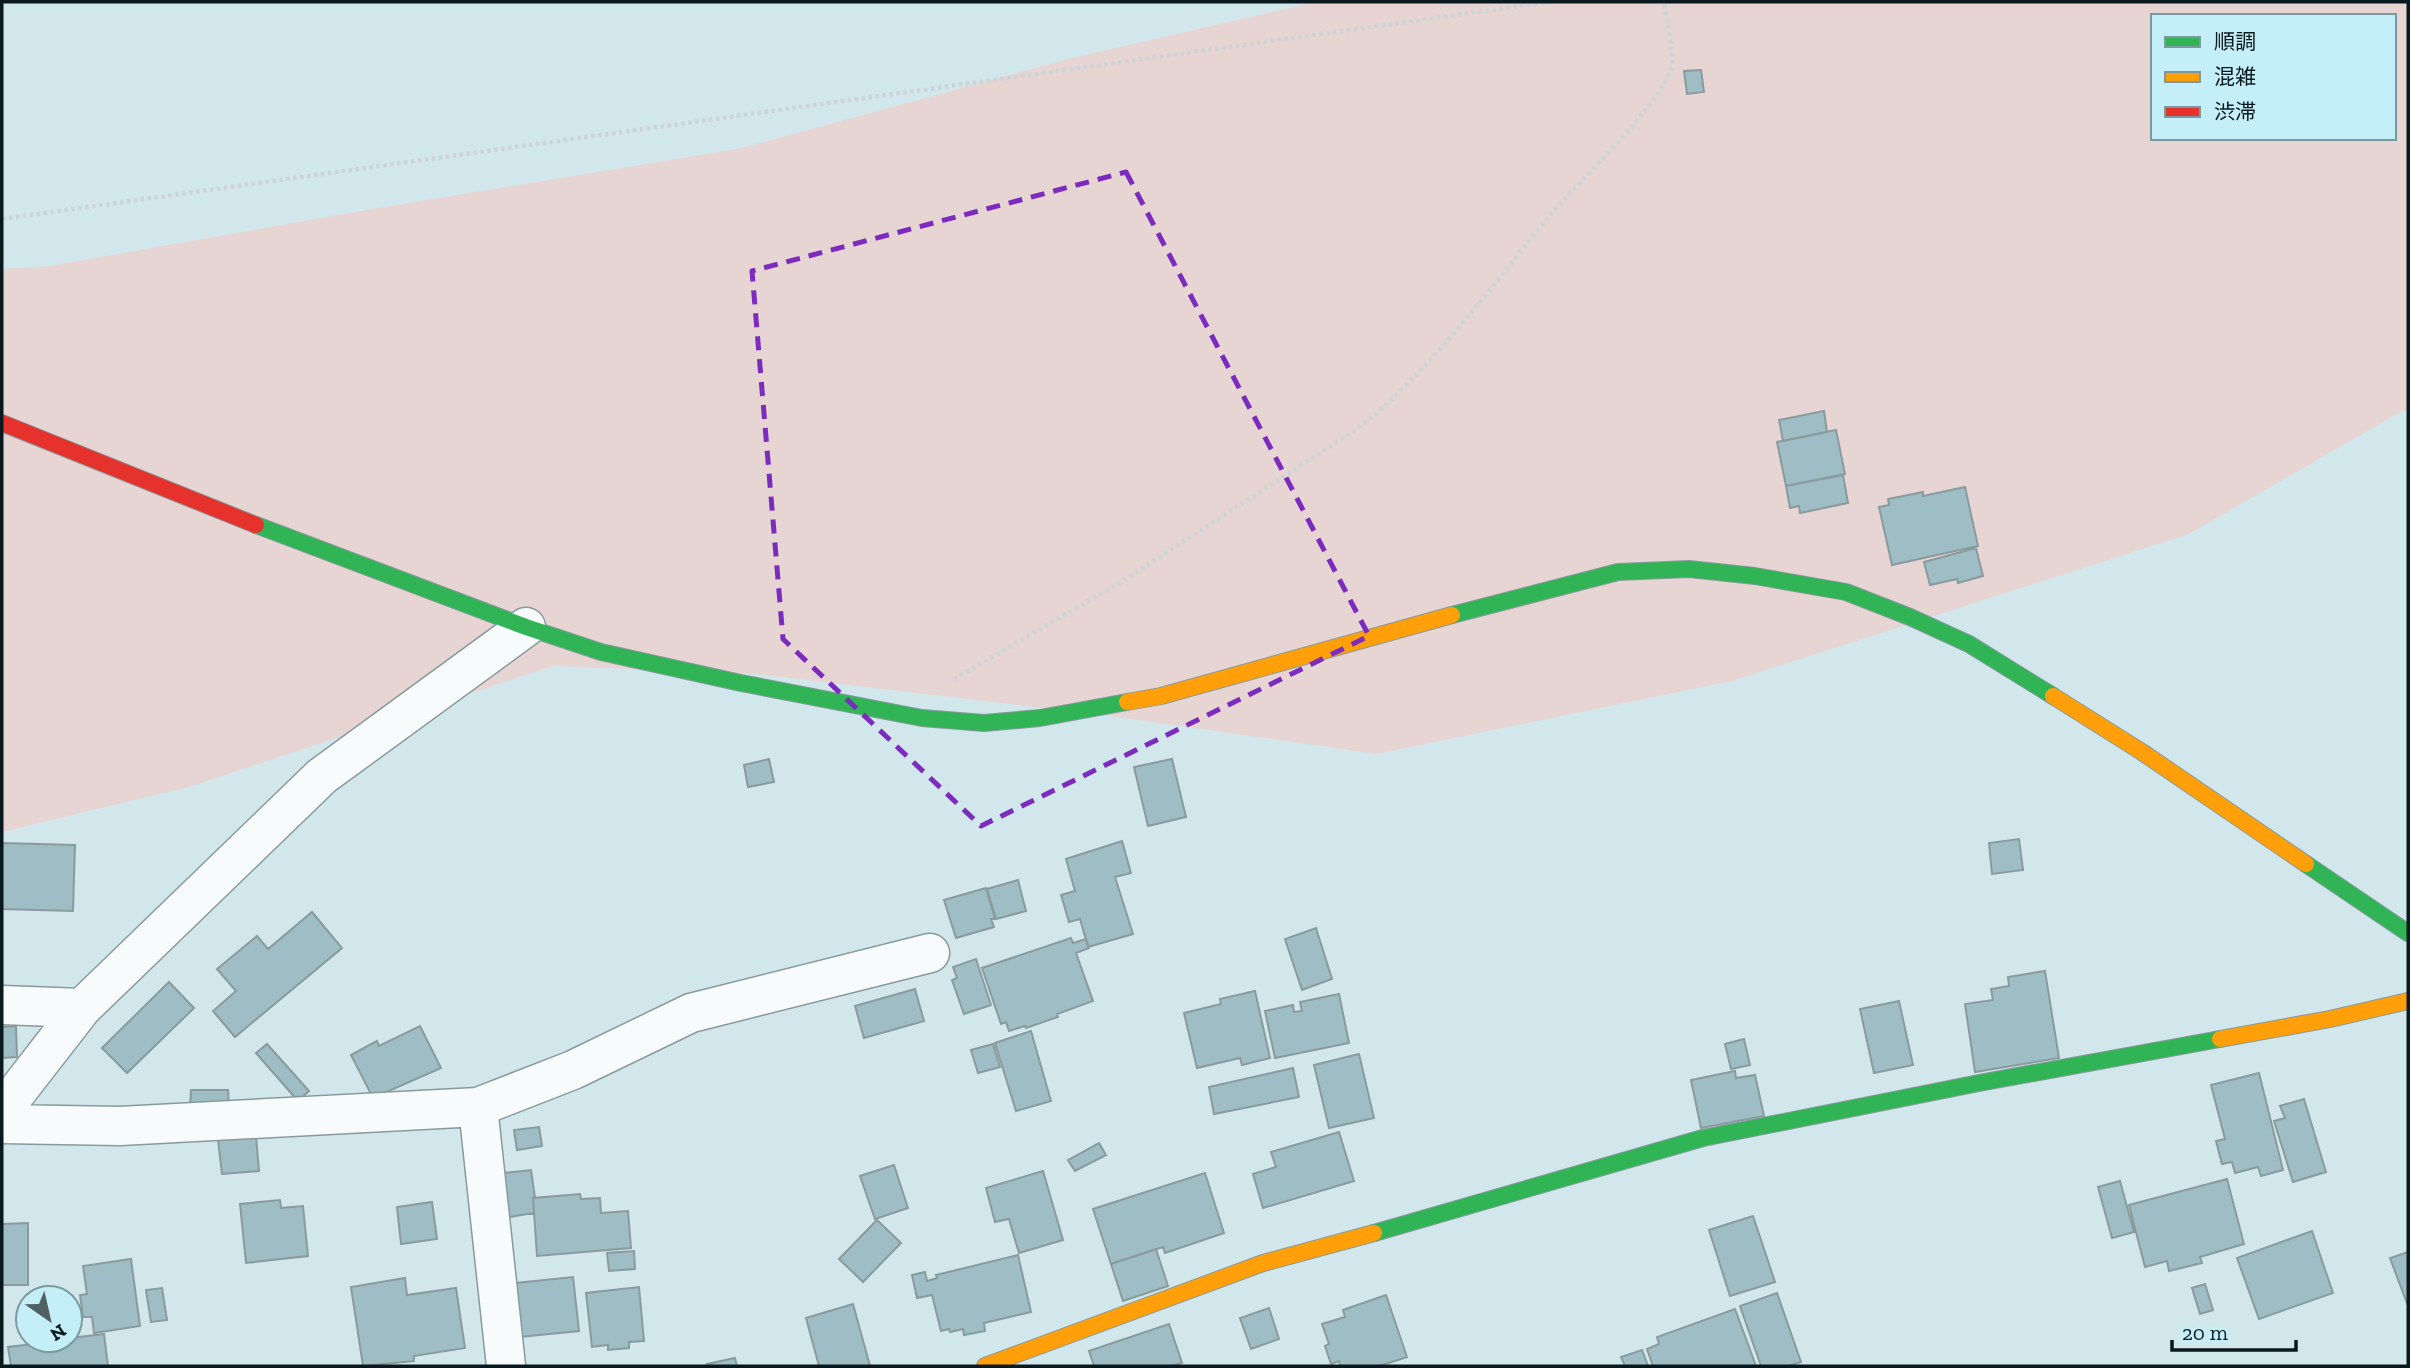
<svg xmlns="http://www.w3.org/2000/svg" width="2410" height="1368" viewBox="0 0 2410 1368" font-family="'Zilla Slab','Noto Sans JP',serif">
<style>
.green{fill:#e7d5d4;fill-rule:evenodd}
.building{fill:#9ebdc4;stroke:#8a9b9e;stroke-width:2}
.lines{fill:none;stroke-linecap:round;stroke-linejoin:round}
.street-casing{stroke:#899a9d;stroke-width:41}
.fast-casing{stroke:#899a9d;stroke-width:18}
.slow-casing{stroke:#899a9d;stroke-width:18}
.jam-casing{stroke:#899a9d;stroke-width:18}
.path{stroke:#ced4d6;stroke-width:4.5;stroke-dasharray:3.5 3.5;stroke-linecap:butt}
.street{stroke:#f8fbfc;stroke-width:38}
.fast{stroke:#30b455;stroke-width:16}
.slow{stroke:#ff9f0a;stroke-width:16}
.jam{stroke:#e5322d;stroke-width:16}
.marked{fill:none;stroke:#7b2cbf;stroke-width:5;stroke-dasharray:14 9;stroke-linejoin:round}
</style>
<rect width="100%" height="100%" fill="#d1e7ec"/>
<path class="green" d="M1316 2H2408V411H2402L2189 534 1732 681 1377 754 1102 715 756 674 553 666 189 787 2 832V269L49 266 349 213 742 148 1076 57ZM2153 16H2394V138H2153Z"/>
<path class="building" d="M1701 70 1704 92 1687 94 1684 71Z
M1824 411 1827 432 1783 441 1779 420Z
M1836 430 1845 474 1786 486 1777 442Z
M1843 475 1848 503 1800 513 1799 506 1790 508 1786 486Z
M1965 487 1978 546 1892 565 1879 507 1889 505 1888 499 1923 492V496Z
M1976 548 1983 576 1958 583 1957 579 1930 585 1924 562Z
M769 759 774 782 748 787 744 765Z
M1172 759 1186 817 1148 826 1134 767Z
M2019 839 2023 870 1992 874 1989 843Z
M1122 841 1131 873 1115 877 1133 934 1088 947 1080 919 1069 922 1061 895 1075 891 1066 859Z
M2 843 75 845 73 911 2 909Z
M1018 880 1026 911 996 919 987 889Z
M986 888 995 919H991L994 927 956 938 944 900Z
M312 912 342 948 235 1037 213 1011 236 991 217 969 257 936 268 949Z
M1316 928 1332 979 1302 990 1285 939Z
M1071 938 1073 943 1086 939 1089 948 1076 953 1093 1001 1057 1014 1058 1017 1026 1028 1025 1026 1009 1031 1006 1022 1001 1024 982 968Z
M976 959 991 1005 964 1014 952 980 957 978 953 967Z
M2045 971 2059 1058 1975 1072 1965 1004 1993 1000 1991 989 2009 986 2008 977Z
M169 982 194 1008 127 1073 102 1048Z
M915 989 924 1021 864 1038 855 1006Z
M1255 991 1270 1058 1242 1065 1240 1058 1197 1068 1184 1013 1221 1004 1220 999Z
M1339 994 1349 1043 1275 1058 1265 1011 1293 1005 1294 1012 1302 1011 1300 1002Z
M1899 1001 1913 1065 1874 1073 1860 1009Z
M16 1026 17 1057 2 1058V1027Z
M420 1026 441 1068 373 1098 351 1055 377 1041 379 1046Z
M1031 1031 1051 1101 1016 1111 995 1043Z
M1744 1039 1750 1065 1731 1069 1725 1044Z
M267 1044 309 1091 298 1101 256 1053Z
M993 1044 1000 1067 978 1073 971 1050Z
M1359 1054 1374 1118 1329 1128 1314 1065Z
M1293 1068 1299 1097 1214 1114 1209 1087Z
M1735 1071 1736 1078 1755 1075 1764 1116 1701 1128 1691 1080Z
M2259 1073 2283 1170 2261 1176 2258 1167 2235 1173 2232 1162 2222 1164 2216 1141 2225 1139 2211 1085Z
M191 1090H228L229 1106H190Z
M2304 1099 2326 1172 2293 1182 2274 1121 2285 1118 2280 1106Z
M539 1127 542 1146 517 1150 514 1130Z
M1339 1132 1354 1181 1263 1208 1253 1174 1276 1167 1271 1152Z
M256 1136 259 1171 222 1174 218 1140Z
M1099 1143 1106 1155 1075 1171 1068 1160Z
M894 1165 908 1208 875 1219 860 1176Z
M531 1170 535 1198H533L534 1213 509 1217 503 1173Z
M1043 1171 1063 1240 1019 1253 1009 1219 995 1222 986 1188Z
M1205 1173 1224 1233 1165 1253 1163 1247 1111 1264 1093 1209Z
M2227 1179 2244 1244 2200 1257 2202 1263 2169 1271 2167 1261 2145 1267 2129 1205Z
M2120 1181 2134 1232 2112 1238 2098 1187Z
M580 1194 581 1199 600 1198 601 1213 628 1211 631 1248 537 1256 533 1198Z
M280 1200 281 1208 303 1206 308 1256 246 1263 240 1204Z
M432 1202 437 1239 401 1244 397 1207Z
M1753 1216 1775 1282 1730 1296 1709 1230Z
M877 1220 901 1243 863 1282 839 1259Z
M28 1223V1285H2V1224Z
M2312 1231 2333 1293 2259 1319 2237 1258Z
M1156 1249 1168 1286 1123 1301 1111 1264Z
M634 1251 635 1269 609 1271 607 1253Z
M2408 1252V1306L2390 1258Z
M1018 1255 1031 1312 984 1323 985 1331 964 1335 963 1329 950 1332 949 1329 941 1331 932 1295 917 1298 912 1275 925 1272 927 1281 937 1278 936 1275Z
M131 1259 140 1326 94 1333 92 1317H83L80 1295 87 1294 83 1266Z
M573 1277 579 1331 520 1337 516 1283Z
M405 1278 407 1295 456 1288 465 1348 414 1356V1361L363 1366 351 1287Z
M2205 1284 2213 1310 2200 1314 2192 1288Z
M639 1287 644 1341 629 1342V1348L608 1350V1345L592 1347 586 1293Z
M162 1288 167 1320 151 1322 146 1290Z
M1777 1293 1801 1362 1788 1366H1761L1740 1306Z
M1386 1295 1407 1357 1379 1366H1340L1339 1361 1331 1364 1325 1346 1329 1344 1322 1324 1345 1317 1343 1310Z
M853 1304 870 1366H819L806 1318Z
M1269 1308 1279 1339 1251 1349 1240 1318Z
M1735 1309 1756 1366H1653L1647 1349 1659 1344 1657 1337Z
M1169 1324 1182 1363 1171 1366H1094L1089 1351Z
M104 1334 108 1366H11L8 1347 70 1340V1338Z
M1642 1350 1648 1366H1625L1621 1357Z
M735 1358 737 1366H708L707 1364Z"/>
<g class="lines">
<defs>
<path id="street" d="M2 1005 82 1008 2 1111
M82 1008 322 776 526 627
M478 1107 506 1366
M2 1124 120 1126 478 1107 573 1070 691 1013 930 953"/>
<path id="fast" d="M256 525 526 627 601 652 741 683 922 718 984 723 1040 718 1127 702
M1452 615 1618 572 1689 569 1755 576 1846 592 1910 617 1969 644 2053 696
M2306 864 2408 933
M1374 1233 1703 1138 1979 1083 2220 1039"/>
<path id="slow" d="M2053 696 2142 752 2306 864
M1127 702 1161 696 1452 615
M2220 1039 2330 1019 2408 1001
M985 1366 1263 1263 1374 1233"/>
<path id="jam" d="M2 423 256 525"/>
</defs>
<use href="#street" class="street-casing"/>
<use href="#fast" class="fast-casing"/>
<use href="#slow" class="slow-casing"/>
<use href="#jam" class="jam-casing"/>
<path class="path" d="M2 219 1549 2
M954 679 1118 584 1357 429C1433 369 1490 287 1552 213 1579 181 1665 101 1672 65 1674 52 1666 17 1664 2"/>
<use href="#street" class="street"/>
<use href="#fast" class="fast"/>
<use href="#slow" class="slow"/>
<use href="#jam" class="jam"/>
</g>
<path class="marked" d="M1126 172 1369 636 981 826 783 639 752 271Z"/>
<rect width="2410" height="1368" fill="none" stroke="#0a191d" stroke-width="7"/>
<rect x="2151" y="14" width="245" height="126" fill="#c5eff8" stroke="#7a99a0" stroke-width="2"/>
<rect x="2165" y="37" width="35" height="10" fill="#30b455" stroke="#7a99a0" stroke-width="2"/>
<text x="2214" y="49" font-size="21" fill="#0a191d">順調</text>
<rect x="2165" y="72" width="35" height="10" fill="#ff9f0a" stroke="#7a99a0" stroke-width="2"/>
<text x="2214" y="84" font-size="21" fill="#0a191d">混雑</text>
<rect x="2165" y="107" width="35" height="10" fill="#e5322d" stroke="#7a99a0" stroke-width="2"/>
<text x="2214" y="119" font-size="21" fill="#0a191d">渋滞</text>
<g transform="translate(49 1319) rotate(146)"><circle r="33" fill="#c5eff8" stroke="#7a99a0" stroke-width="2"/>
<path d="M0-5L12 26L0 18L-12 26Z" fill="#506165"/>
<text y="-10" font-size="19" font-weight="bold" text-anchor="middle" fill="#0a191d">N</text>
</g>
<path d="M2172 1340v10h124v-10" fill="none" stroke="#0a191d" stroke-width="3.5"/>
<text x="2182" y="1340" font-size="21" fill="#0a191d" stroke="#c5eff8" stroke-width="5" paint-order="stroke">20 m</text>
</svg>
